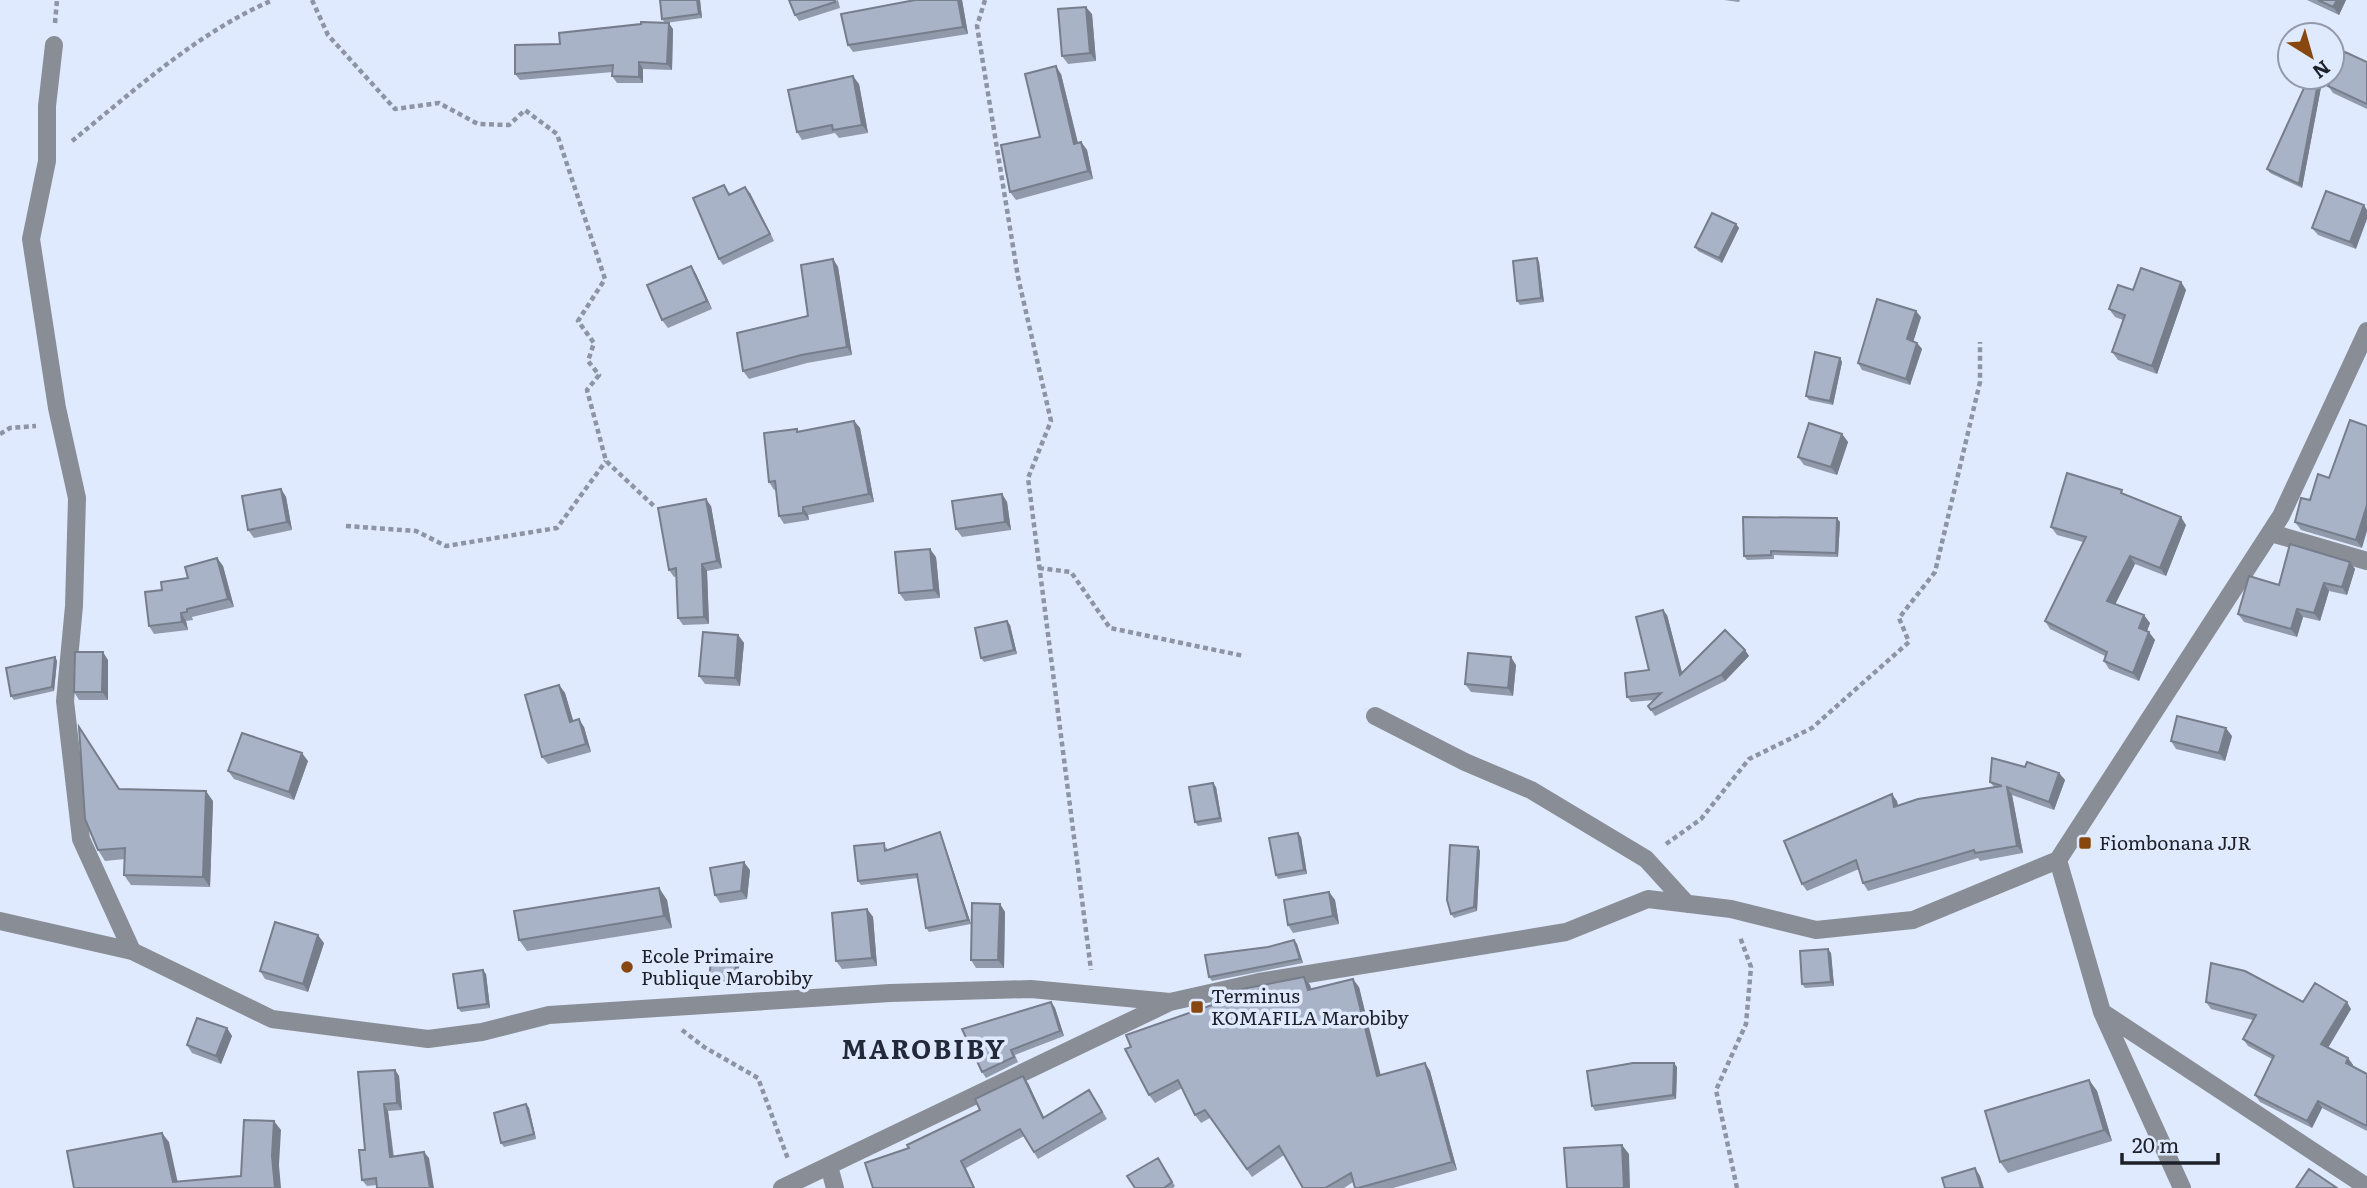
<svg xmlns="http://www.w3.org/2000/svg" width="2367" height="1188" viewBox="0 0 2367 1188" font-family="Literata,serif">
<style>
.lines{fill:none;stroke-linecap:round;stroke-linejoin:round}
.path{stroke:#8d94a4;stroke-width:4.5;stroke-dasharray:5 3.5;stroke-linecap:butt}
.street{stroke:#898e96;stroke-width:18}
.wall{fill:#919aab}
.shaded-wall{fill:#767d8b}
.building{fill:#a9b3c7;stroke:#767d8b;stroke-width:2}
.poi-dot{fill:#87470f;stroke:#e0eaff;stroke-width:2.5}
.labels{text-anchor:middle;stroke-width:7;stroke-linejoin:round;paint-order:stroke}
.poi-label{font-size:19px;fill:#1d2028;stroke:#e0eaff;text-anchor:start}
.district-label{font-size:26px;font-weight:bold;letter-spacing:2px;fill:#222939;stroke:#e0eaff}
</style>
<rect width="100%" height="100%" fill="#e0eaff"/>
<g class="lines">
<path class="path" d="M312 0 328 35 395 109 439 103 478 124 509 125 525 110 557 134 605 279 578 321 594 343 588 361 599 375 587 390 606 461 656 508
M985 0 977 26 1018 277 1051 421 1028 478 1091 970
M55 23 57 0
M72 141C135 90 198 32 273 0
M0 434 10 428 36 426
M346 526 416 531 446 546 557 528 606 461
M1039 568 1071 572 1110 628 1244 656
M1666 844 1701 819 1749 759 1812 728 1909 642 1899 618 1935 572 1980 382V342
M682 1030 704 1047 758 1078 788 1159
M1737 1188 1716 1090 1746 1024 1751 967 1740 937"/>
<path class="street" d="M54 45 47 106V161L31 239 57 408 77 498 74 606 65 701 81 839 132 951
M2271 533 2367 561
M1375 716 1465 762 1531 790 1646 859 1687 904
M2058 860 2102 1012 2182 1188
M0 921 132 951 272 1019 428 1039 482 1032 549 1015 890 993 1031 989 1170 1002
M2102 1012 2367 1187
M829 1166 835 1188
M782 1188 1170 1002 1259 982 1566 932 1648 899 1731 909 1816 930 1913 920 2058 860 2281 516 2367 331"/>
</g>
<path class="wall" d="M700 0 702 18 665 23 662 19Z
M838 0 840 8 799 21 795 15Z
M915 0H962L968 34 853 52 848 45Z
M1724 0H1740L1739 2Z
M2307 0H2346L2339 15Z
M1092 14 1096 61 1068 64 1062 56Z
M673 29 672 70 643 69V83H617L612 76 613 72 520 80 515 74 560 44Z
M2367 62V109L2333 93 2328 86Z
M1061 74 1078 143 1081 142 1087 150 1093 179 1016 200 1010 192 1040 137Z
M2319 78 2322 82 2302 188 2270 173 2267 169Z
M859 84 868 133 839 138 835 133 802 140 797 132Z
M729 191 730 194 750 193 774 241 723 265 719 259Z
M2326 191 2356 249 2318 235 2312 228Z
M1736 224 1739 228 1722 263 1698 251 1695 247Z
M1537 258 1539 262 1544 302 1520 305 1517 301Z
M833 259 838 267 852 355 807 363 749 379 743 371 808 316Z
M691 266 696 274 712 309 668 328 662 320Z
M2181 282 2186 290 2157 374 2118 360 2112 352 2123 320 2115 317 2109 309 2133 290Z
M1921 317 1913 341 1917 343 1922 349 1910 385 1862 370 1858 363Z
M1840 358 1842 362 1833 405 1809 400 1806 396Z
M854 421 860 428 874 502 808 515 809 520 784 524 779 516 776 489 774 490 769 482 797 429 798 432Z
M1842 434 1848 442 1837 475 1804 465 1798 457Z
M2329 478 2362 548 2301 530 2295 522 2310 500Z
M281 489 286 497 292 530 254 538 248 530Z
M1002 494 1007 502 1011 530 962 537 956 529Z
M2126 495 2186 525 2166 576 2135 564 2115 604 2150 623 2147 631 2155 640 2139 681 2109 669 2104 661 2105 656 2050 629 2045 621 2083 542 2057 535 2051 527Z
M711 506 722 568 707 571 709 624 683 625 678 618 677 576 674 577 669 570Z
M1840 522 1838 557 1774 555V559L1747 560 1744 556Z
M936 557 940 598 905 601 899 593Z
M217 558 223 566 234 607 192 617 193 620 186 621 188 630 154 634 149 626 162 590 188 578Z
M2350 562 2355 569 2347 595 2329 591 2320 621 2303 617 2297 637 2244 622 2238 614 2279 585Z
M1667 615 1682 673 1745 650 1749 656 1725 681 1655 716 1648 706 1655 700 1631 702 1627 697 1649 670Z
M1007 621 1010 625 1017 654 984 662 981 658Z
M738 635 744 643 740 686 705 684 699 676Z
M55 657 57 661 54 691 14 700 11 696Z
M108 660V700H79L74 692Z
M1516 665 1513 696 1471 692 1465 684Z
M559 685 565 693 573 721 584 727 591 752 548 764 542 757Z
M2232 736 2225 761 2176 749 2171 741Z
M308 761 294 800 234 779 228 771Z
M2025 767 2059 773 2065 780 2054 810 2012 795 2023 853 1980 861 1978 858 1868 891 1863 883 1859 869 1807 891 1802 884 1897 801 1898 806 1994 787 1990 782Z
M1216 787 1222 822 1198 826 1195 822Z
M119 789 213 801 210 887 131 885 124 875 125 859 105 861 98 850Z
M940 832 942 837 971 924 929 932 926 928 918 878 861 885 858 881 887 847V850Z
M1301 837 1307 874 1278 879 1276 875Z
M1478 847 1480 851 1477 911 1454 918 1451 914Z
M750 870 747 899 720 903 715 895Z
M659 888 667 900 672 928 527 951 519 940Z
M1329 892 1335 900 1339 924 1293 933 1288 925Z
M1000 904 1005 912 1004 968H976L971 960Z
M867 909 873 917 877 966 842 969 836 961Z
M1294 940 1297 944 1303 963 1212 981 1209 977 1268 947Z
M324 943 308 992 265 979 260 971Z
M1831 953 1834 986 1805 988 1802 984Z
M740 959 737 986 712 983 709 979Z
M486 974 490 1008 461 1012 458 1008Z
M1304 977 1310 985 1311 990 1359 987 1380 1075 1425 1063 1430 1071 1457 1170 1393 1188H1355L1353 1182 1344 1188H1303L1284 1155 1252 1177 1210 1118 1201 1123 1195 1115 1182 1088 1155 1103 1149 1095Z
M1051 1002 1055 1008 1064 1036 1015 1055 1018 1062 986 1078 982 1072Z
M2206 1002H2303L2351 1009 2328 1048 2348 1058 2353 1065 2352 1066 2367 1074V1131L2322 1108 2312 1128 2260 1102 2255 1095 2272 1059 2248 1046 2243 1039 2253 1020 2211 1009Z
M227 1028 232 1036 221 1064 192 1053 187 1045Z
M1677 1067 1676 1099 1595 1111 1592 1106Z
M395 1070 399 1076 402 1110 388 1111 394 1157 429 1158 377 1185 367 1186 362 1180 365 1150Z
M2089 1080 2097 1091 2112 1141 2008 1173 2000 1162Z
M1028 1083 1044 1117 1094 1097 1107 1119 1038 1159 1024 1136 966 1168 909 1148Z
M526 1104 529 1108 536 1139 504 1147 501 1143Z
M1158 1158 1175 1186 1173 1188H1135Z"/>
<path class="shaded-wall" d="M697 0H700L702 18 699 14Z
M958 0H962L968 34 963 27Z
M2337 0H2346L2339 15 2333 7Z
M1086 7 1092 14 1096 61 1090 53Z
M669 23 673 29 672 70 667 64Z
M639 62 643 69V83L639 77Z
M1056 66 1061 74 1080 152 1074 144Z
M853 76 859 84 868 133 862 125Z
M2319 78 2322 82 2302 188 2299 184Z
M1081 142 1087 150 1093 179 1088 171Z
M745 187 750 193 774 241 770 234Z
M2364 205 2367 210V219L2356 249 2350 242Z
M1736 224 1739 228 1722 263 1719 258Z
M1537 258 1539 262 1544 302 1541 298Z
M833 259 838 267 852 355 847 347Z
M691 266 696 274 712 309 707 301Z
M2181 282 2186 290 2157 374 2152 366Z
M1916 311 1921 317 1912 346 1907 339Z
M1917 343 1922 349 1910 385 1906 379Z
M1840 358 1842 362 1833 405 1830 401Z
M854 421 860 428 874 502 869 494Z
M1842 434 1848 442 1837 475 1831 467Z
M281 489 286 497 292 530 287 522Z
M1002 494 1007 502 1011 530 1005 522Z
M706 499 711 506 722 568 717 561Z
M2367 505V531L2362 548 2356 540Z
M803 507 808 515 809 520 803 513Z
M2181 517 2186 525 2166 576 2160 568Z
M1837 518 1840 522 1838 557 1836 553Z
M930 549 936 557 940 598 934 590Z
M2130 556 2135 564 2113 609 2107 601Z
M217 558 223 566 234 607 228 599Z
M2350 562 2355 569 2347 595 2342 587Z
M702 564 707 571 709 624 704 617Z
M2324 583 2329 591 2320 621 2314 613Z
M2297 609 2303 617 2297 637 2291 629Z
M1663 610 1667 615 1684 680 1680 675Z
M181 613 186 621 188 630 182 622Z
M2144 615 2150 623 2145 636 2139 628Z
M1007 621 1010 625 1017 654 1014 650Z
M2149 632 2155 640 2139 681 2133 673Z
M738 635 744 643 740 686 735 678Z
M1745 650 1749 656 1725 681 1721 675Z
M103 652 108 660V700L102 692Z
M55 657 57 661 54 691 52 687Z
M1511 657 1516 665 1513 696 1508 688Z
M559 685 565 693 576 730 570 722Z
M579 719 584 727 591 752 586 744Z
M2226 728 2232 736 2225 761 2219 753Z
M302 753 308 761 294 800 289 792Z
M2059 773 2065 780 2054 810 2049 802Z
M1213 783 1216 787 1222 822 1220 818Z
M2007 787 2012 795 2023 853 2017 846Z
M206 791 213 801 210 887 203 877Z
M1892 794 1897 801 1899 814 1894 807Z
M940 832 942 837 971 924 968 920Z
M1298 833 1301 837 1307 874 1304 870Z
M1478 847 1480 851 1477 911 1474 907Z
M744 862 750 870 747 899 741 891Z
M659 888 667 900 672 928 664 916Z
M1329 892 1335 900 1339 924 1333 916Z
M1000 904 1005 912 1004 968 998 960Z
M867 909 873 917 877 966 872 958Z
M318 935 324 943 308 992 303 984Z
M1294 940 1297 944 1303 963 1300 959Z
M1828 949 1831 953 1834 986 1831 982Z
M737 955 740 959 737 986 734 982Z
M483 970 486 974 490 1008 487 1004Z
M1304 977 1310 985 1314 998 1308 990Z
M1353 979 1359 987 1383 1084 1377 1076Z
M1051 1002 1055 1008 1064 1036 1060 1031Z
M2347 1002 2351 1009 2326 1051 2321 1044Z
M227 1028 232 1036 221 1064 216 1056Z
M2348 1058 2353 1065 2351 1070 2346 1063Z
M1425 1063 1430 1071 1457 1170 1452 1162Z
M1674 1063 1677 1067 1676 1099 1673 1095Z
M395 1070 399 1076 402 1110 397 1103Z
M1023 1076 1028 1083 1047 1124 1043 1118Z
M2089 1080 2097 1091 2112 1141 2104 1130Z
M2318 1101 2322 1108 2312 1128 2307 1121Z
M384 1104 388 1111 394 1164 390 1157Z
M526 1104 529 1108 536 1139 534 1134Z
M274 1121 281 1130 279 1165 281 1188H275L272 1156Z
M162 1133 169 1142 179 1188 173 1182Z
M1622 1145 1629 1154 1630 1188H1624Z
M424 1152 429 1158 434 1188H430Z
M961 1161 966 1168 975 1188H974Z
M1975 1168 1980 1176 1984 1188H1981Z"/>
<path class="building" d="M660 0H697L699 14 662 19Z
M789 0H835V2L795 15Z
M915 0H958L963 27 848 45 841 14Z
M2318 0H2337L2333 7Z
M1086 7 1090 53 1062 56 1058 9Z
M641 22 669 23 667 64 639 62V77L612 76 613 65 515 74V45L560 44 559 33 641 24Z
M2345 52 2367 62V104L2328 86Z
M1056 66 1074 144 1081 142 1088 171 1010 192 1001 145 1040 137 1025 74Z
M853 76 862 125 833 130 832 125 797 132 788 90Z
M2309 77 2319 78 2299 184 2267 169Z
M724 185 729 195 745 187 770 234 719 259 693 198Z
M2326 191 2364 205 2350 242 2312 228Z
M1712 213 1736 224 1719 258 1695 247Z
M1537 258 1541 298 1517 301 1513 261Z
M833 259 847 347 801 355 743 371 737 333 808 316 801 265Z
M691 266 707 301 662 320 647 285Z
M2141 268 2181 282 2152 366 2112 352 2125 315 2109 309 2118 285 2133 290Z
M1877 299 1916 311 1907 339 1917 343 1906 379 1858 363Z
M1815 352 1840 358 1830 401 1806 396Z
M2350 420 2367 426V505L2356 540 2295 522 2301 498 2310 500 2318 474 2329 478Z
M854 421 869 494 803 507V513L779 516 775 481 769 482 764 433 797 429V432Z
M1809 423 1842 434 1831 467 1798 457Z
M2067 473 2122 490 2121 493 2181 517 2160 568 2130 556 2107 601 2144 615 2139 628 2149 632 2133 673 2104 661 2107 652 2045 621 2086 537 2051 527Z
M281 489 287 522 248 530 242 496Z
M1002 494 1005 522 956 529 952 501Z
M706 499 717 561 702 564 704 617 678 618 676 568 669 570 658 508Z
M1743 517 1837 518 1836 553 1771 551V555L1744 556Z
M2290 544 2350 562 2342 587 2324 583 2314 613 2297 609 2291 629 2238 614 2249 576 2279 585Z
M930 549 934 590 899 593 895 552Z
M217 558 228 599 187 609V612L181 613 182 622 149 626 145 592 162 590 161 582 188 578 185 567Z
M1663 610 1680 675 1725 630 1745 650 1721 675 1651 710 1648 706 1661 693 1627 697 1625 673 1649 670 1636 617Z
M1007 621 1014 650 981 658 975 628Z
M703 632 738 635 735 678 699 676Z
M75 652H103L102 692H74Z
M1468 653 1511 657 1508 688 1465 684Z
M55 657 52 687 11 696 6 668Z
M559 685 570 722 579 719 586 744 542 757 525 695Z
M2177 716 2226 728 2219 753 2171 741Z
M79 727 119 789 206 791 203 877 124 875 125 848 98 850 85 819Z
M242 733 302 753 289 792 228 771Z
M1992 758 2025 767 2027 762 2059 773 2049 802 2007 787 2017 846 1975 853 1974 850 1863 883 1856 860 1802 884 1784 841 1892 794 1894 807 1918 799 2002 786 1990 782Z
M1213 783 1220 818 1195 822 1189 787Z
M940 832 968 920 926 928 917 874 858 881 854 846 884 843 885 851Z
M1298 833 1304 870 1276 875 1269 838Z
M1450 845 1478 847 1474 907 1451 914 1447 900Z
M744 862 741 891 715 895 710 868Z
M659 888 664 916 519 940 514 911Z
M1329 892 1333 916 1288 925 1284 900Z
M972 903 1000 904 998 960H971Z
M867 909 872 958 836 961 832 913Z
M275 922 318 935 303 984 260 971Z
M1294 940 1300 959 1209 977 1205 955 1268 947Z
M1828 949 1831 982 1802 984 1800 951Z
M712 952 737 955 734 982 709 979Z
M2211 963 2245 971 2303 1002 2315 983 2347 1002 2321 1044 2348 1058 2346 1063 2367 1074V1126L2318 1101 2307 1121 2255 1095 2274 1056 2243 1039 2256 1015 2206 1002Z
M483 970 487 1004 458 1008 453 974Z
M1304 977 1308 990 1353 979 1377 1076 1425 1063 1452 1162 1358 1188H1355L1351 1173 1325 1188H1303L1279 1146 1247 1169 1205 1110 1195 1115 1178 1080 1149 1095 1125 1049 1131 1047 1126 1035 1212 1005 1211 995Z
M1051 1002 1060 1031 1011 1050 1014 1057 982 1072 962 1029Z
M197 1018 227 1028 216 1056 187 1045Z
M1633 1063H1674L1673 1095 1592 1106 1587 1071Z
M395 1070 397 1103 384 1104 390 1157 424 1152 430 1188H377L376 1178 362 1180 359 1150H365L358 1072Z
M1023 1076 1043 1118 1089 1090 1102 1112 1034 1152 1020 1129 961 1161 974 1188H873L865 1163 909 1148 907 1145 980 1110 975 1099Z
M2089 1080 2104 1130 2000 1162 1985 1111Z
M526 1104 534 1134 501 1143 494 1113Z
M244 1120 274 1121 272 1156 275 1188H74L67 1151 162 1133 173 1182 241 1176Z
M1622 1145 1624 1188H1567L1564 1148Z
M1158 1158 1172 1182 1164 1188H1135L1127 1176Z
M1975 1168 1981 1188H1945L1942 1178Z
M2309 1169 2337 1188H2296Z"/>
<g class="poi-dot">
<rect x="2078" y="836" width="14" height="14" rx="3.5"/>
<circle cx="627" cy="967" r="7"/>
<rect x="1190" y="1000" width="14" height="14" rx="3.5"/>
</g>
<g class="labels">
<g class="poi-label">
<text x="2099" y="850">Fiombonana JJR</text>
<text x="641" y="963">Ecole Primaire<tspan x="641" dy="22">Publique Marobiby</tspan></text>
<text x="1211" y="1003">Terminus<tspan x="1211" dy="22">KOMAFILA Marobiby</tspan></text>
</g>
<g class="district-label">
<text x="924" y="1059">MAROBIBY</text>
</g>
</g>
<g transform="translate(2311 56) rotate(143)"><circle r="33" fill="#e0eaff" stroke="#9299a9" stroke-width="2"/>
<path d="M0-5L12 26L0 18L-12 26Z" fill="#87470f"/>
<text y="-10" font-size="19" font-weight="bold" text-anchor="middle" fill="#1d2028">N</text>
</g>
<path d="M2122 1153v10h96v-10" fill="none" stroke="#1d2028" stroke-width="3.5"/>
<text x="2132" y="1153" font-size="21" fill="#1d2028" stroke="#e0eaff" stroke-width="5" paint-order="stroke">20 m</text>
</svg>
